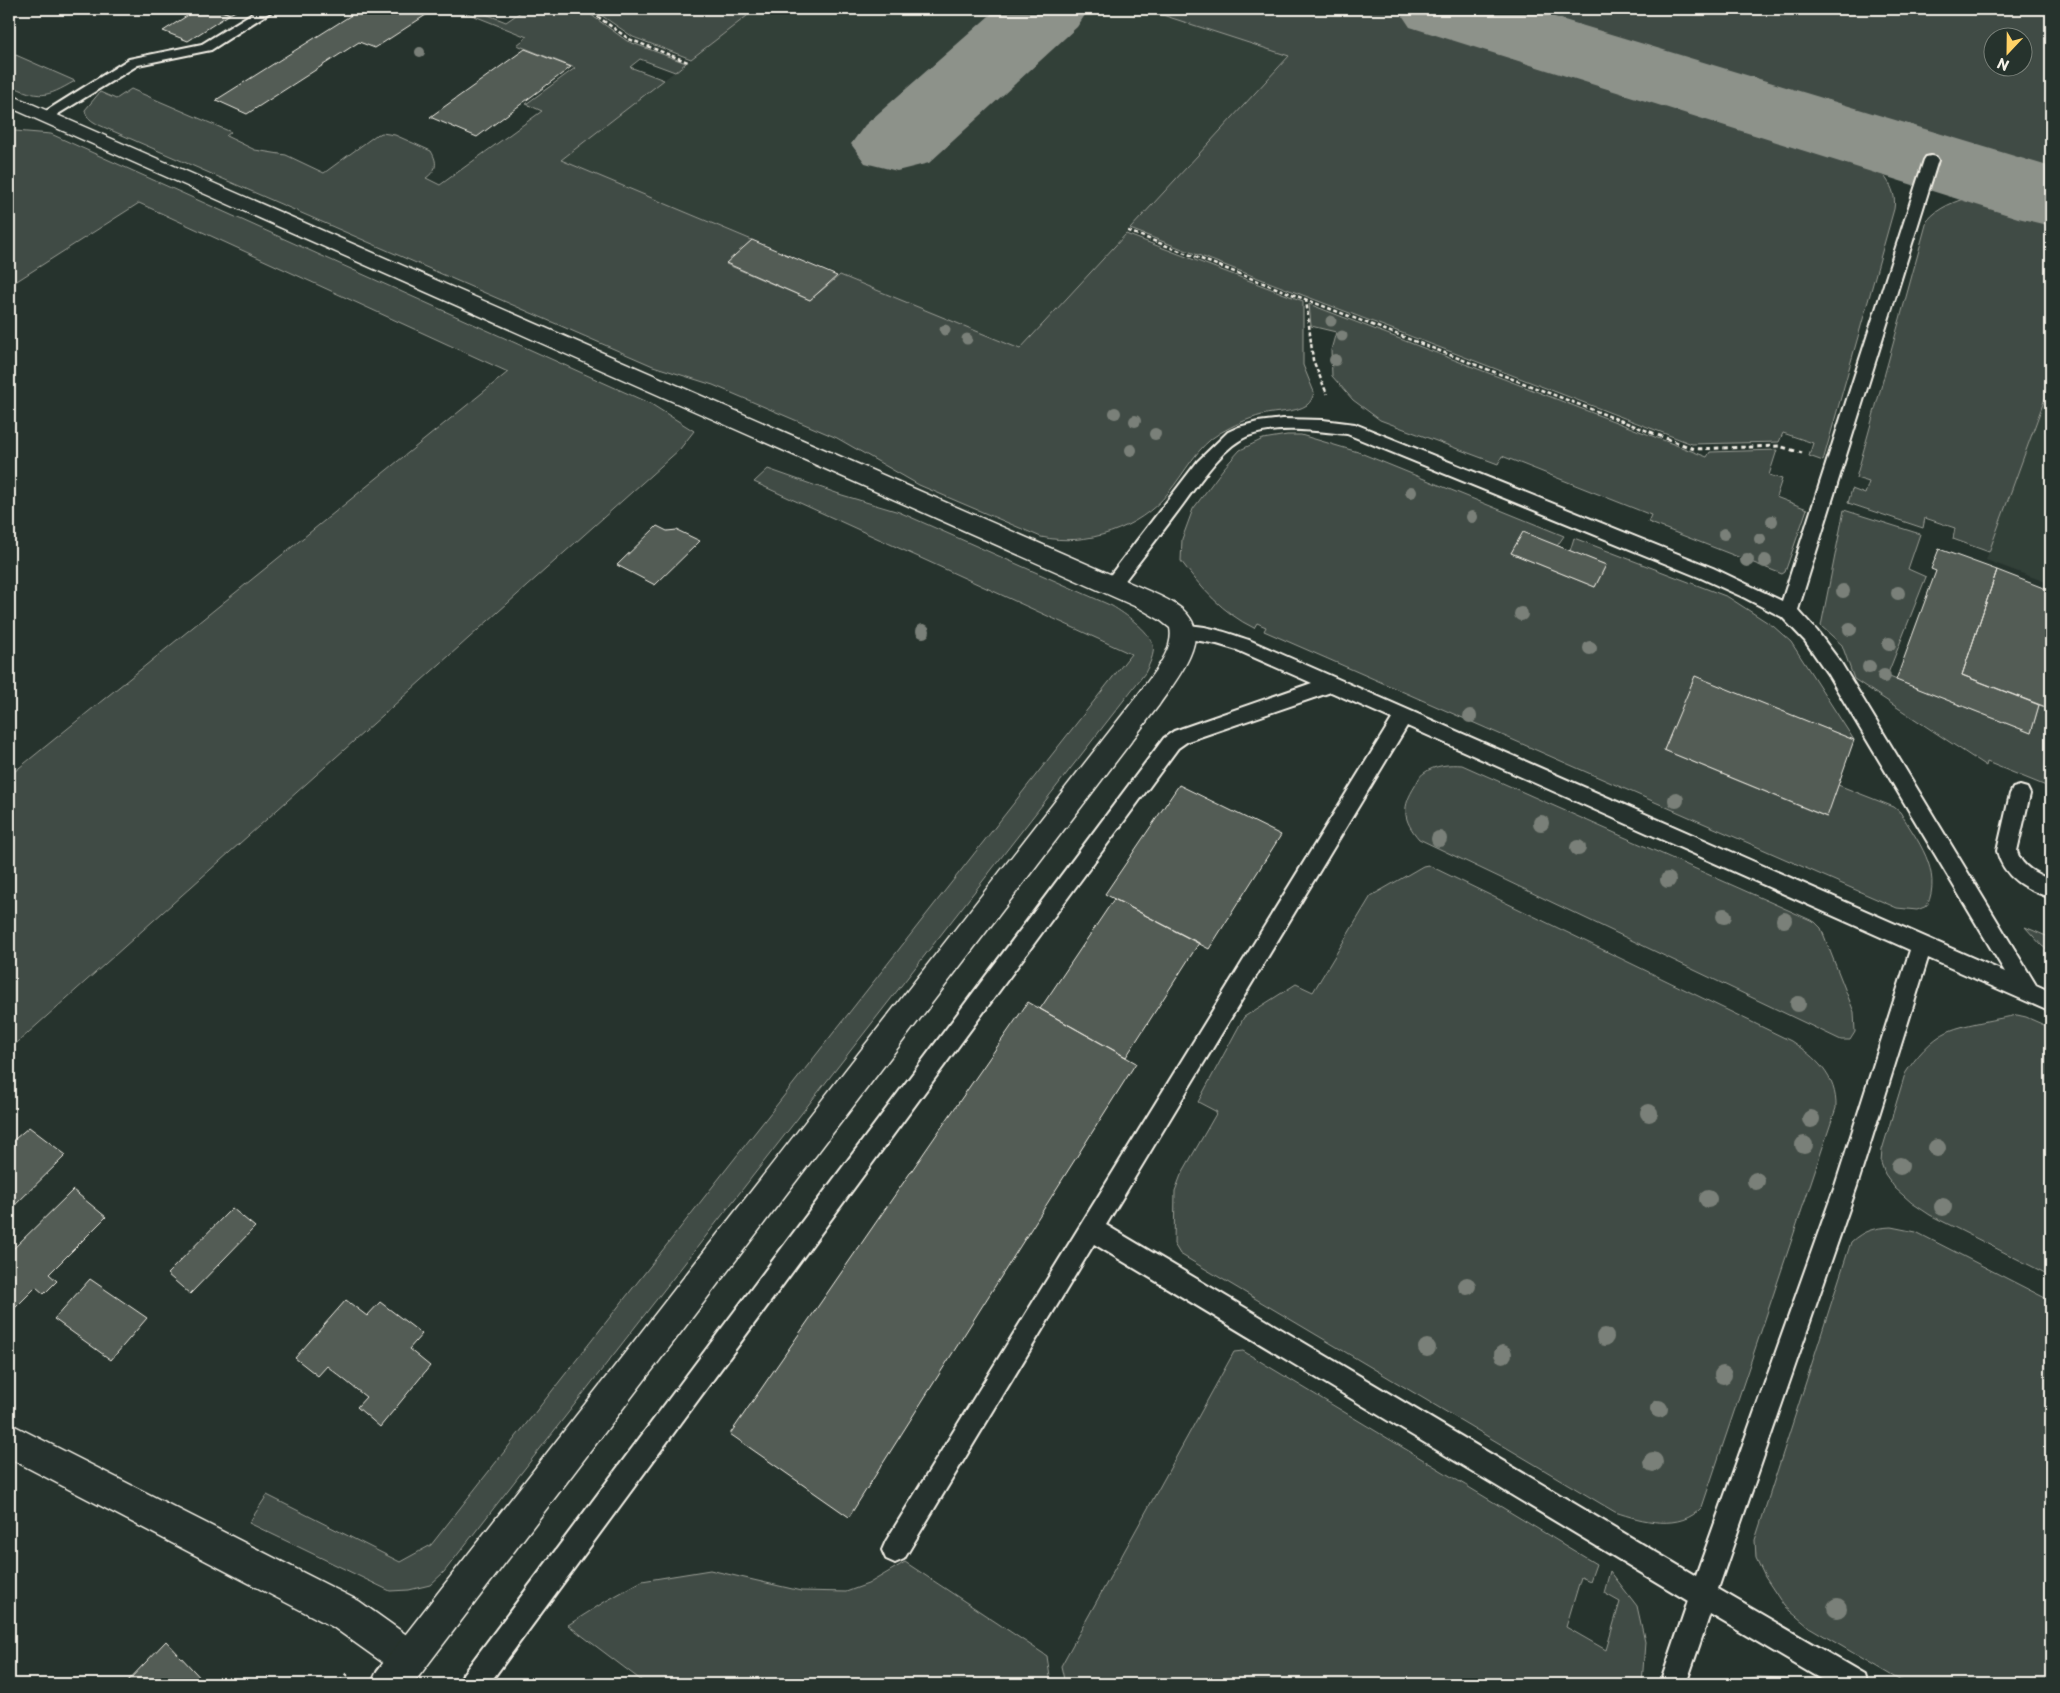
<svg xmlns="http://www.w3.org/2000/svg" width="2060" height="1693" viewBox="0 0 2060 1693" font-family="'Playpen Sans',sans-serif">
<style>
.built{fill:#333f39;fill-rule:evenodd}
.green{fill:#414b45;stroke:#9a9e96;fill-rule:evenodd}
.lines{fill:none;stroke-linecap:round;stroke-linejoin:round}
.taxiway{fill:#8d928a;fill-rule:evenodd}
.building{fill:#525c55;stroke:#f4f1e8}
.service-casing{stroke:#f4f1e8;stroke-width:4}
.minor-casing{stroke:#f4f1e8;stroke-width:3}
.tertiary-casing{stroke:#f4f1e8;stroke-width:3}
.path-far2{stroke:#f4f1e8;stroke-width:2.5;stroke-dasharray:4 2.5;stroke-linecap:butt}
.path-far1{stroke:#f4f1e8;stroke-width:3;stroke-dasharray:4.5 4;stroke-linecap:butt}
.path{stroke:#f4f1e8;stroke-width:4;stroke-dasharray:6 4.5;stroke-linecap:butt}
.service{fill:#26332d;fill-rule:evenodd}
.minor{fill:#26332d;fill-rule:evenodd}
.tertiary{fill:#26332d;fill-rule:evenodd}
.tree{fill:#7a8079}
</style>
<rect width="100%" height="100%" fill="#26332d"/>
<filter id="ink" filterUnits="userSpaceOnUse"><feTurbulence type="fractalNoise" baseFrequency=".02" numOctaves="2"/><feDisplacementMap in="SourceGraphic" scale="10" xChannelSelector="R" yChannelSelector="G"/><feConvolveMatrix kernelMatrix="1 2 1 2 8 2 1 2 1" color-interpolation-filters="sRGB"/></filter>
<g filter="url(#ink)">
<path class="built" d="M756 9H1144L1289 56 1020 350 560 160Z
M1387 9H2051V216L1987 196ZM1992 38H2022V68H1992Z
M2051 382V584L1986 560Z"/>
<path class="green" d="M457 9H473L506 22 525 9H583L627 41 686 63 675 72 640 59 630 67 664 80 561 160 752 240 726 264 810 300 840 275 1020 349 1126 234 1303 301V365L1314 392C1313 397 1311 402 1307 405 1295 413 1276 411 1262 415 1247 419 1234 425 1220 433 1197 446 1185 473 1168 493 1139 529 1086 547 1041 537L919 485 837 438 713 385 653 366 99 125C92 121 86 118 85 110L100 92 116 99 131 89 231 132 226 136 255 150 286 155 324 173 376 135 382 133 395 135 431 151C438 163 437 170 426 178L440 185 542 111 526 104 575 68 517 45 527 37Z
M592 9H756L691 59 633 37Z
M1144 9H1387L1862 157C1880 168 1898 187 1894 209L1823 461 1809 456 1813 443 1783 433 1779 442 1692 444 1130 229 1289 56Z
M1496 9H2032L2051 14V178ZM1992 38H2022V68H1992Z
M9 52 75 81C45 98 41 99 9 85Z
M9 127 15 131 51 134 651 404 694 431 680 449 9 1050V776L508 372 139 203 9 286Z
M1973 196H1987L2051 216V382L1989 552 1953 539 1955 528 1925 518 1923 528 1848 503 1852 489 1865 494 1869 482 1856 478 1927 221C1938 207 1956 201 1973 196Z
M1309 304 1707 457 1710 452 1777 450 1769 475 1782 479 1776 497 1807 509 1785 572 1782 574 1648 522 1651 515 1502 456 1498 464 1380 420 1353 400 1332 376 1331 350 1336 332 1311 326Z
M1287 435H1301L1358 452 1564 536 1557 546 1523 533 1511 553 1595 587 1606 565 1570 551 1574 538 1728 597 1773 626 1791 642 1854 740 1696 677 1664 750 1826 817 1838 785 1894 807 1900 812C1917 840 1943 871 1927 906L1917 910 1897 908 1264 631 1266 627 1257 623 1254 628C1223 613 1201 588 1181 561L1182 539 1193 509 1223 469 1240 450 1263 439Z
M768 469 842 495 899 512 1112 606C1125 614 1149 630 1153 645 1155 654 1149 665 1145 673L444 1572 430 1585 409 1590 390 1591 249 1523 267 1495 400 1562 431 1545 1131 654 754 482Z
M1844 510 1920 534 1908 569 1926 577 1887 676 2031 733 2039 705 2051 709V788L1987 762 1986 766 1854 679 1842 645 1821 626Z
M1462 765 1815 922 1821 928 1854 1012 1855 1032 1850 1040H1841L1419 839C1402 819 1402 807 1415 786 1418 781 1420 775 1424 773 1434 765 1450 764 1462 765Z
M1428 865 1791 1041C1816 1058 1837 1076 1836 1108L1702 1507C1680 1532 1642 1521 1615 1512L1180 1254 1174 1244 1175 1191 1181 1175 1217 1112 1198 1102 1244 1017 1296 984 1313 992 1371 896 1423 866Z
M2025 927 2051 938V952L2042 946Z
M2017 1015 2026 1017 2051 1028V1276L1930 1215 1912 1203 1895 1188 1885 1174 1881 1163 1882 1150 1905 1074C1915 1058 1931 1039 1949 1031 1965 1024 1999 1019 2017 1015Z
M1891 1227 1916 1232 2051 1301V1684H1906L1809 1627 1784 1606 1765 1577 1756 1558 1755 1540 1851 1242C1864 1230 1874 1228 1891 1227Z
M1243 1351 1596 1564 1590 1581 1581 1577 1566 1627 1606 1650 1620 1602 1604 1593 1610 1571 1637 1606 1645 1642 1642 1684H1065L1061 1666 1234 1352Z
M905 1562 1047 1656 1051 1684H646L568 1625 606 1601 642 1581 710 1570 801 1591 846 1592 868 1584Z
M1757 1677 1785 1678 1798 1684H1728L1734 1681Z"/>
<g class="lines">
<path class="taxiway" d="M997 9H1089L1077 27 929 163 897 171 865 163 851 144 865 125Z
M1398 9H1528L2051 167V226L2018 218 1410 27Z"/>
</g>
<path class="building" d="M198 9H216L230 14 188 41 163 31Z
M216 9H239L230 14Z
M361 9H419L429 13 375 48 359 42 247 114 216 100Z
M525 49 571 67 477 137 430 117Z
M752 240 837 276 810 300 726 263Z
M657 526 667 531 677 530 700 541 655 585 617 565Z
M1523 532 1606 565 1595 587 1511 553Z
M1939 549 1997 570 1962 675 2039 705 2031 733 1896 680 1936 571 1931 569Z
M1997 570 2051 591V709L1962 675Z
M1695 676 1854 740 1827 817 1664 750Z
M1179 785 1281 835 1209 949 1105 894Z
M1114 899 1199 943 1126 1057 1040 1009Z
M1028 1002 1136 1063 849 1517 730 1434Z
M29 1127 66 1155 9 1211V1144Z
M73 1190 106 1217 49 1274 57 1281 44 1294 36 1287 9 1314V1253Z
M232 1208 255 1227 190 1294 167 1274Z
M90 1279 147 1318 111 1360 54 1319Z
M346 1300 367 1316 380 1302 422 1334 409 1349 430 1366 380 1427 357 1407 366 1397 327 1366 318 1376 295 1358Z
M166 1641 206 1684H125Z"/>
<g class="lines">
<defs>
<path id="service" d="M259 9H275L211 50 138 65 50 119 45 120 38 116 129 59 202 44Z
M1931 156 1936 157 1938 160 1798 610 1817 631 1841 663 2036 985 2051 992V1012L1928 958 1857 1186 1718 1589 1864 1674 1867 1684H1829L1710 1614 1686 1684H1660L1688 1601 1094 1244 904 1559 895 1563 886 1559 882 1550 886 1541 1392 719 1331 692 1188 741 1178 748 489 1684H460L463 1674 1164 738 1174 731 1312 683 1237 650 1217 644 1178 637 1175 632 1178 627C1197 621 1231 634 1249 640L2005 972 1827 673 1805 641 1782 617 1745 598 1701 578 1347 434C1316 431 1278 425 1248 436 1221 447 1195 489 1178 511 1158 538 1137 564 1117 591L1111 593 1105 591 1102 586 1198 461 1228 432 1239 427 1258 422 1283 419 1323 420 1355 424 1713 568 1782 601 1924 160 1926 157ZM1407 726 1910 950 1835 1186 1696 1576 1106 1225Z
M2020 786 2027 788 2030 794 2017 851C2021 867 2037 874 2051 880V898C2026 889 2004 879 1997 851L2010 794 2013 788Z"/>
<path id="minor" d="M9 1423 359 1601 422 1646 427 1659 422 1672 409 1677 396 1672 333 1627 9 1458Z"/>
<path id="tertiary" d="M9 94 1158 595C1170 601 1183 607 1190 618 1208 643 1173 684 1159 705L413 1684H371L377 1671 1141 691C1152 674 1175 650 1170 628L1160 620 1141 609 9 107Z"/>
</defs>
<use href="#service" class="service-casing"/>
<use href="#minor" class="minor-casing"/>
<use href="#tertiary" class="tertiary-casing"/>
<path class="path-far2" d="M587 9 629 39 688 62
M1128 231 1653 433
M1306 299 1313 360 1327 394"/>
<path class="path-far1" d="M1650 432 1694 449 1779 446 1802 453"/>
<path class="path" d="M339 1684 347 1674"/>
<use href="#service" class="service"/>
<use href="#minor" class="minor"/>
<use href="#tertiary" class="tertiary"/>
</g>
<g class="tree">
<circle cx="420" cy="52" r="5"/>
<circle cx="1331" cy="321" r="5.5"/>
<circle cx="945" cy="330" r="5.5"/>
<circle cx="1342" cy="336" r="5.5"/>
<circle cx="967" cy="339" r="5.5"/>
<circle cx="1335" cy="360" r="6"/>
<circle cx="1115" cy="413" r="6"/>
<circle cx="1135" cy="421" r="6"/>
<circle cx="1155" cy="434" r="6"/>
<circle cx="1131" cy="450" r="6"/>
<circle cx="1411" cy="492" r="6"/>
<circle cx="1472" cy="517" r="6"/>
<circle cx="1772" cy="521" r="6"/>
<circle cx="1724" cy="534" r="6"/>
<circle cx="1760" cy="539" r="6"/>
<circle cx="1747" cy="560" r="7"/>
<circle cx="1765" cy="561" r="7"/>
<circle cx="1843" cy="591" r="7"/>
<circle cx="1898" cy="593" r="7"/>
<circle cx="1521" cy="614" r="7"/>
<circle cx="1850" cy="629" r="7"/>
<circle cx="923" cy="631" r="7"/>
<circle cx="1889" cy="644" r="7"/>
<circle cx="1590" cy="648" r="7"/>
<circle cx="1869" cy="667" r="7"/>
<circle cx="1884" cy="676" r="7"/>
<circle cx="1470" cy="716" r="7"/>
<circle cx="1676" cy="800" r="8"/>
<circle cx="1541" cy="823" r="8"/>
<circle cx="1439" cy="839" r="8"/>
<circle cx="1578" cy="848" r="8"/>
<circle cx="1668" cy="880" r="8"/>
<circle cx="1724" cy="916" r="8"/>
<circle cx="1784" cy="920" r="8"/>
<circle cx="1798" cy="1004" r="8"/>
<circle cx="1649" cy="1113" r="9"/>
<circle cx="1811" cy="1119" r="9"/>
<circle cx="1804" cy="1145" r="9"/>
<circle cx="1937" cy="1148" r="9"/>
<circle cx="1900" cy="1166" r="9"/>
<circle cx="1756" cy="1181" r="9"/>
<circle cx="1708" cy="1199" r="9"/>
<circle cx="1943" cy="1207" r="9"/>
<circle cx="1467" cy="1286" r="9"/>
<circle cx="1605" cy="1337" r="9"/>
<circle cx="1427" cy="1348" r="9"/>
<circle cx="1503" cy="1354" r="9"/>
<circle cx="1723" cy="1375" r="9"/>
<circle cx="1659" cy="1409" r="9"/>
<circle cx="1653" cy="1462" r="10"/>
<circle cx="1837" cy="1608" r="10"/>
</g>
</g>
<rect width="2060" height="1693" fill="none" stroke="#26332d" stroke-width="30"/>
<rect x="15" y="15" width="2030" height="1663" fill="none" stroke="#f4f1e8" stroke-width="2" filter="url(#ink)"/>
<g transform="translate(2008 52) rotate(202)"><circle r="24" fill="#26332d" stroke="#787f78"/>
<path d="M0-4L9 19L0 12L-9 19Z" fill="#ffd166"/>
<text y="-8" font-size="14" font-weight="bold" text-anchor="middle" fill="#f4f1e8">N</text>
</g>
</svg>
